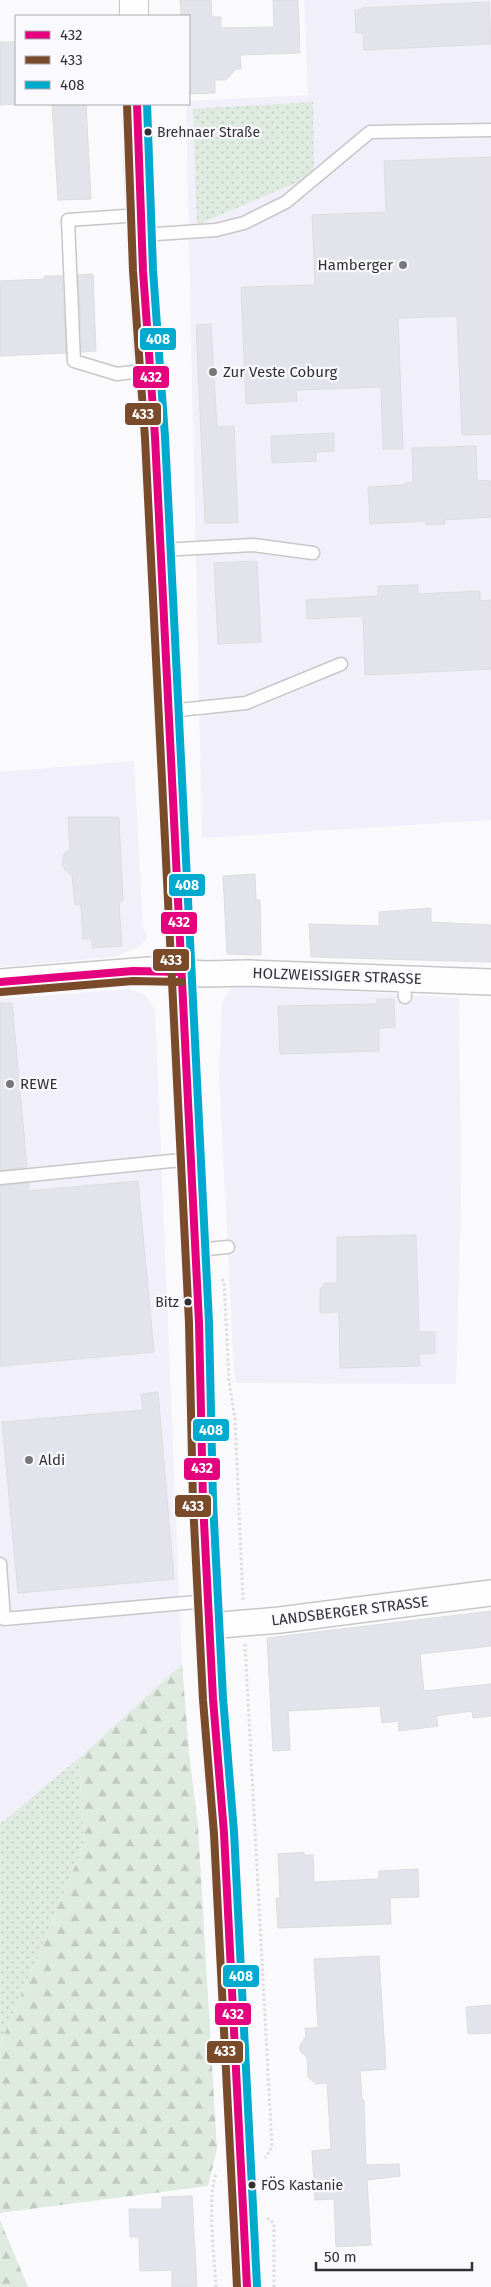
<svg xmlns="http://www.w3.org/2000/svg" width="491" height="2287" viewBox="0 0 491 2287" font-family="'Fira Sans',sans-serif">
<style>
.commercial{fill:#f1effa}
.grass{fill:url(#grass-dots)}
.forest{fill:url(#forest-firs)}
.building{fill:#e3e3eb;stroke:#dddde0}
.lines{fill:none;stroke-linecap:round;stroke-linejoin:round}
.service-casing{stroke:#c7c7ca;stroke-width:15}
.minor-casing{stroke:#c7c7ca;stroke-width:28}
.primary-casing{stroke:#c7c7ca;stroke-width:30}
.path{stroke:#ddddde;stroke-width:3;stroke-dasharray:2.5 2.5;stroke-linecap:butt}
.service{stroke:#fefeff;stroke-width:12}
.minor{stroke:#fefeff;stroke-width:25}
.primary{stroke:#fefeff;stroke-width:28}
.bus-1-casing{stroke:#f9f9fe;stroke-width:11}
.bus-2-casing{stroke:#f9f9fe;stroke-width:11}
.bus-3-casing{stroke:#f9f9fe;stroke-width:11}
.bus-1{stroke:#e5007d;stroke-width:8}
.bus-2{stroke:#7a4b2a;stroke-width:8}
.bus-3{stroke:#00a9ce;stroke-width:8}
.bus-dot{fill:#313135;stroke:#f9f9fe;stroke-width:2}
.poi-dot{fill:#77777b;stroke:#f9f9fe;stroke-width:2}
.labels{text-anchor:middle;stroke-width:4.5;stroke-linejoin:round;paint-order:stroke}
.bus-label{font-size:14px;fill:#313135;stroke:#f9f9fe;text-anchor:start}
.poi-label{font-size:15px;fill:#313135;stroke:#f9f9fe;text-anchor:start}
.street-label{font-size:15px;fill:#313135;stroke:#f9f9fe}
.line-badge{stroke:#f9f9fe;stroke-width:2}
.badge-label{font-size:14px;text-anchor:middle;font-weight:bold;fill:#fff}
</style>
<defs>
<pattern id="grass-dots" width="8" height="8" patternUnits="userSpaceOnUse" patternTransform="scale(1.25)"><rect width="8" height="8" fill="#dfebe0"/><path d="M2 2h.1M6 6h.1" fill="none" stroke="#c0cac1" stroke-width="1.8" stroke-linecap="round"/></pattern>
<pattern id="forest-firs" width="22" height="20" patternUnits="userSpaceOnUse" patternTransform="scale(1.25)"><rect width="22" height="20" fill="#dfebe0"/><path d="M5 1l3.5 6h-7zM16 11l3.5 6h-7z" fill="#c0cac1"/></pattern>
</defs>
<rect width="100%" height="100%" fill="#fafafd"/>
<path class="commercial" d="M304 0H491V820L202 838 186 104H189V101L308 95Z
M134 761 143 928 148 936 141 946 114 957 0 967V772Z
M234 984 459 998 461 1200 456 1384 236 1383 234 1369 219 1075 222 1002Z
M129 989 144 994 155 1009 182 1664 79 1758 0 1824V999Z"/>
<path class="grass" d="M313 102 314 175 197 225 193 109Z
M79 1758 84 1845 0 2045V1824Z"/>
<path class="forest" d="M182 1664 189 1752 198 1826 217 2149 208 2186 0 2213V2045L84 1845 79 1758Z
M0 2220 28 2287H0Z"/>
<path class="building" d="M180 0H211L212 17H221V28L274 27 273 0H298L300 53 240 55 241 69H236L226 80H215V93L189 94V16H181Z
M489 2 491 44 364 50 363 33H356L355 10H362V8Z
M0 42H16V104L0 105Z
M52 104H86L91 199 58 200Z
M491 157V434L462 435 457 316 398 318 403 449H383L381 387 296 390 297 401 246 404 241 287 315 285 312 215 386 212 384 161Z
M93 274 96 351 82 352 78 275Z
M44 276H62L66 353 0 356V281L45 279Z
M211 324 217 427 234 426 238 523H205L196 325Z
M334 433V451L316 452V461L272 463 271 436Z
M476 446 477 480 491 481V517L444 520 445 524 426 525V521L370 524 368 487 405 485V483H413L412 448Z
M257 561 261 642 218 644 214 563Z
M418 585V594L480 591V601L491 600V669L365 675 363 616 307 619 306 600 378 596V586Z
M68 817H119L123 901 119 903 122 946 92 948V939H83L81 905H75L72 875 65 870 62 863 64 854 70 849Z
M255 874 256 900H260L261 955 227 954 223 876Z
M431 908V922L491 925V962L311 957 309 924 379 926V912Z
M377 999H394L395 1027 379 1028V1051L280 1054 278 1006 377 1004Z
M0 1003H12L27 1167 0 1170Z
M138 1181 154 1352 0 1366V1186L28 1183 29 1191Z
M416 1235 419 1332H435V1353L419 1354 420 1366 340 1368 339 1312 320 1313V1289L325 1283H337V1237Z
M158 1392 174 1579 18 1593 2 1422 143 1410 141 1394Z
M491 1611V1646L420 1654 424 1691 491 1684V1716L473 1718 472 1711 436 1716 438 1726 399 1731 398 1721 382 1723 380 1706 288 1711 290 1750 273 1751 267 1638Z
M304 1852V1855H313L314 1882 379 1879V1871L418 1869 419 1897 390 1898 391 1924 278 1928 276 1898H280L278 1854Z
M379 1956 386 2069 360 2071 362 2100H364L366 2165 399 2164 400 2176 367 2180 371 2245 336 2247 334 2199 315 2200 312 2151 331 2149 327 2083 316 2084 308 2077 307 2057 301 2052 299 2047 306 2036 305 2028H318L314 1959Z
M491 2005V2033L468 2034 466 2007Z
M192 2196 197 2287H172V2270L140 2271 139 2237H130L129 2209H162V2197Z"/>
<g class="lines">
<defs>
<path id="service" d="M140 215 68 220 74 361 117 374 149 370
M141 235 216 230 244 223 286 202 370 132 491 130
M161 550 253 545 313 553
M169 711 246 703 341 664
M403 978 405 997
M0 1178 191 1159
M196 1250 228 1247
M0 1564 4 1619 208 1601"/>
<path id="minor" d="M0 982 149 970 205 974 248 973 491 982
M209 1626 280 1620 491 1593"/>
<path id="primary" d="M134 0V16
M137 104C139 215 145 326 155 437L199 1323 203 1502 213 1699 224 1833 247 2287"/>
</defs>
<use href="#service" class="service-casing"/>
<use href="#minor" class="minor-casing"/>
<use href="#primary" class="primary-casing"/>
<path class="path" d="M222 1279 224 1282 229 1381 235 1419 243 1601
M245 1644 272 2147 265 2158
M267 2218 274 2223V2287
M216 2287C215 2264 206 2189 217 2173"/>
<use href="#service" class="service"/>
<use href="#minor" class="minor"/>
<use href="#primary" class="primary"/>
<defs>
<path id="bus-1" d="M137 104 143 271 155 437 199 1323 203 1502 213 1699 224 1833 247 2287
M0 982 133 971 182 972"/>
<path id="bus-2" d="M127 104 133 271 145 438 189 1323 193 1503 203 1700 214 1834 237 2287
M1 992 133 981 182 982"/>
<path id="bus-3" d="M147 104 153 270 165 437 209 1323 213 1502 223 1698 234 1832 257 2286"/>
</defs>
<use href="#bus-1" class="bus-1-casing"/>
<use href="#bus-2" class="bus-2-casing"/>
<use href="#bus-3" class="bus-3-casing"/>
<use href="#bus-1" class="bus-1"/>
<use href="#bus-2" class="bus-2"/>
<use href="#bus-3" class="bus-3"/>
</g>
<g class="bus-dot">
<circle cx="148" cy="132" r="4.5"/>
<circle cx="188" cy="1302" r="4.5"/>
<circle cx="252" cy="2185" r="4.5"/>
</g>
<g class="poi-dot">
<circle cx="403" cy="265" r="5"/>
<circle cx="213" cy="372" r="5"/>
<circle cx="10" cy="1084" r="5"/>
<circle cx="29" cy="1460" r="5"/>
</g>
<g class="labels">
<g class="bus-label">
<text x="157" y="137">Brehnaer Straße</text>
<text x="179" y="1307" text-anchor="end">Bitz</text>
<text x="261" y="2190">FÖS Kastanie</text>
</g>
<g class="poi-label">
<text x="393" y="270" text-anchor="end">Hamberger</text>
<text x="223" y="377">Zur Veste Coburg</text>
<text x="20" y="1089">REWE</text>
<text x="39" y="1465">Aldi</text>
</g>
<g class="street-label">
<text transform="translate(337 976) rotate(2)" y="5">HOLZWEISSIGER STRASSE</text>
<text transform="translate(350 1611) rotate(-7)" y="5">LANDSBERGER STRASSE</text>
</g>
</g>
<g class="line-badge">
<rect x="139" y="327" width="38" height="24" rx="5" fill="#00a9ce"/>
<rect x="132" y="365" width="38" height="24" rx="5" fill="#e5007d"/>
<rect x="124" y="402" width="38" height="24" rx="5" fill="#7a4b2a"/>
<rect x="168" y="873" width="38" height="24" rx="5" fill="#00a9ce"/>
<rect x="160" y="911" width="38" height="24" rx="5" fill="#e5007d"/>
<rect x="152" y="948" width="38" height="24" rx="5" fill="#7a4b2a"/>
<rect x="192" y="1418" width="38" height="24" rx="5" fill="#00a9ce"/>
<rect x="183" y="1457" width="38" height="24" rx="5" fill="#e5007d"/>
<rect x="174" y="1494" width="38" height="24" rx="5" fill="#7a4b2a"/>
<rect x="222" y="1964" width="38" height="24" rx="5" fill="#00a9ce"/>
<rect x="214" y="2002" width="38" height="24" rx="5" fill="#e5007d"/>
<rect x="206" y="2040" width="38" height="24" rx="5" fill="#7a4b2a"/>
</g>
<g class="badge-label">
<text x="158" y="344">408</text>
<text x="151" y="382">432</text>
<text x="143" y="419">433</text>
<text x="187" y="890">408</text>
<text x="179" y="927">432</text>
<text x="171" y="965">433</text>
<text x="211" y="1435">408</text>
<text x="202" y="1473">432</text>
<text x="193" y="1511">433</text>
<text x="241" y="1981">408</text>
<text x="233" y="2019">432</text>
<text x="225" y="2056">433</text>
</g>
<rect x="15" y="15" width="175" height="90" fill="#f9f9fe" stroke="#a9a9ae"/>
<rect x="25" y="31" width="25" height="8" fill="#e5007d" stroke="#a9a9ae"/>
<text x="60" y="40" font-size="15" fill="#313135">432</text>
<rect x="25" y="56" width="25" height="8" fill="#7a4b2a" stroke="#a9a9ae"/>
<text x="60" y="65" font-size="15" fill="#313135">433</text>
<rect x="25" y="81" width="25" height="8" fill="#00a9ce" stroke="#a9a9ae"/>
<text x="60" y="90" font-size="15" fill="#313135">408</text>
<path d="M316 2262v8h156v-8" fill="none" stroke="#313135" stroke-width="2.5"/>
<text x="324" y="2262" font-size="15" fill="#313135" stroke="#f9f9fe" stroke-width="4" paint-order="stroke">50 m</text>
</svg>
